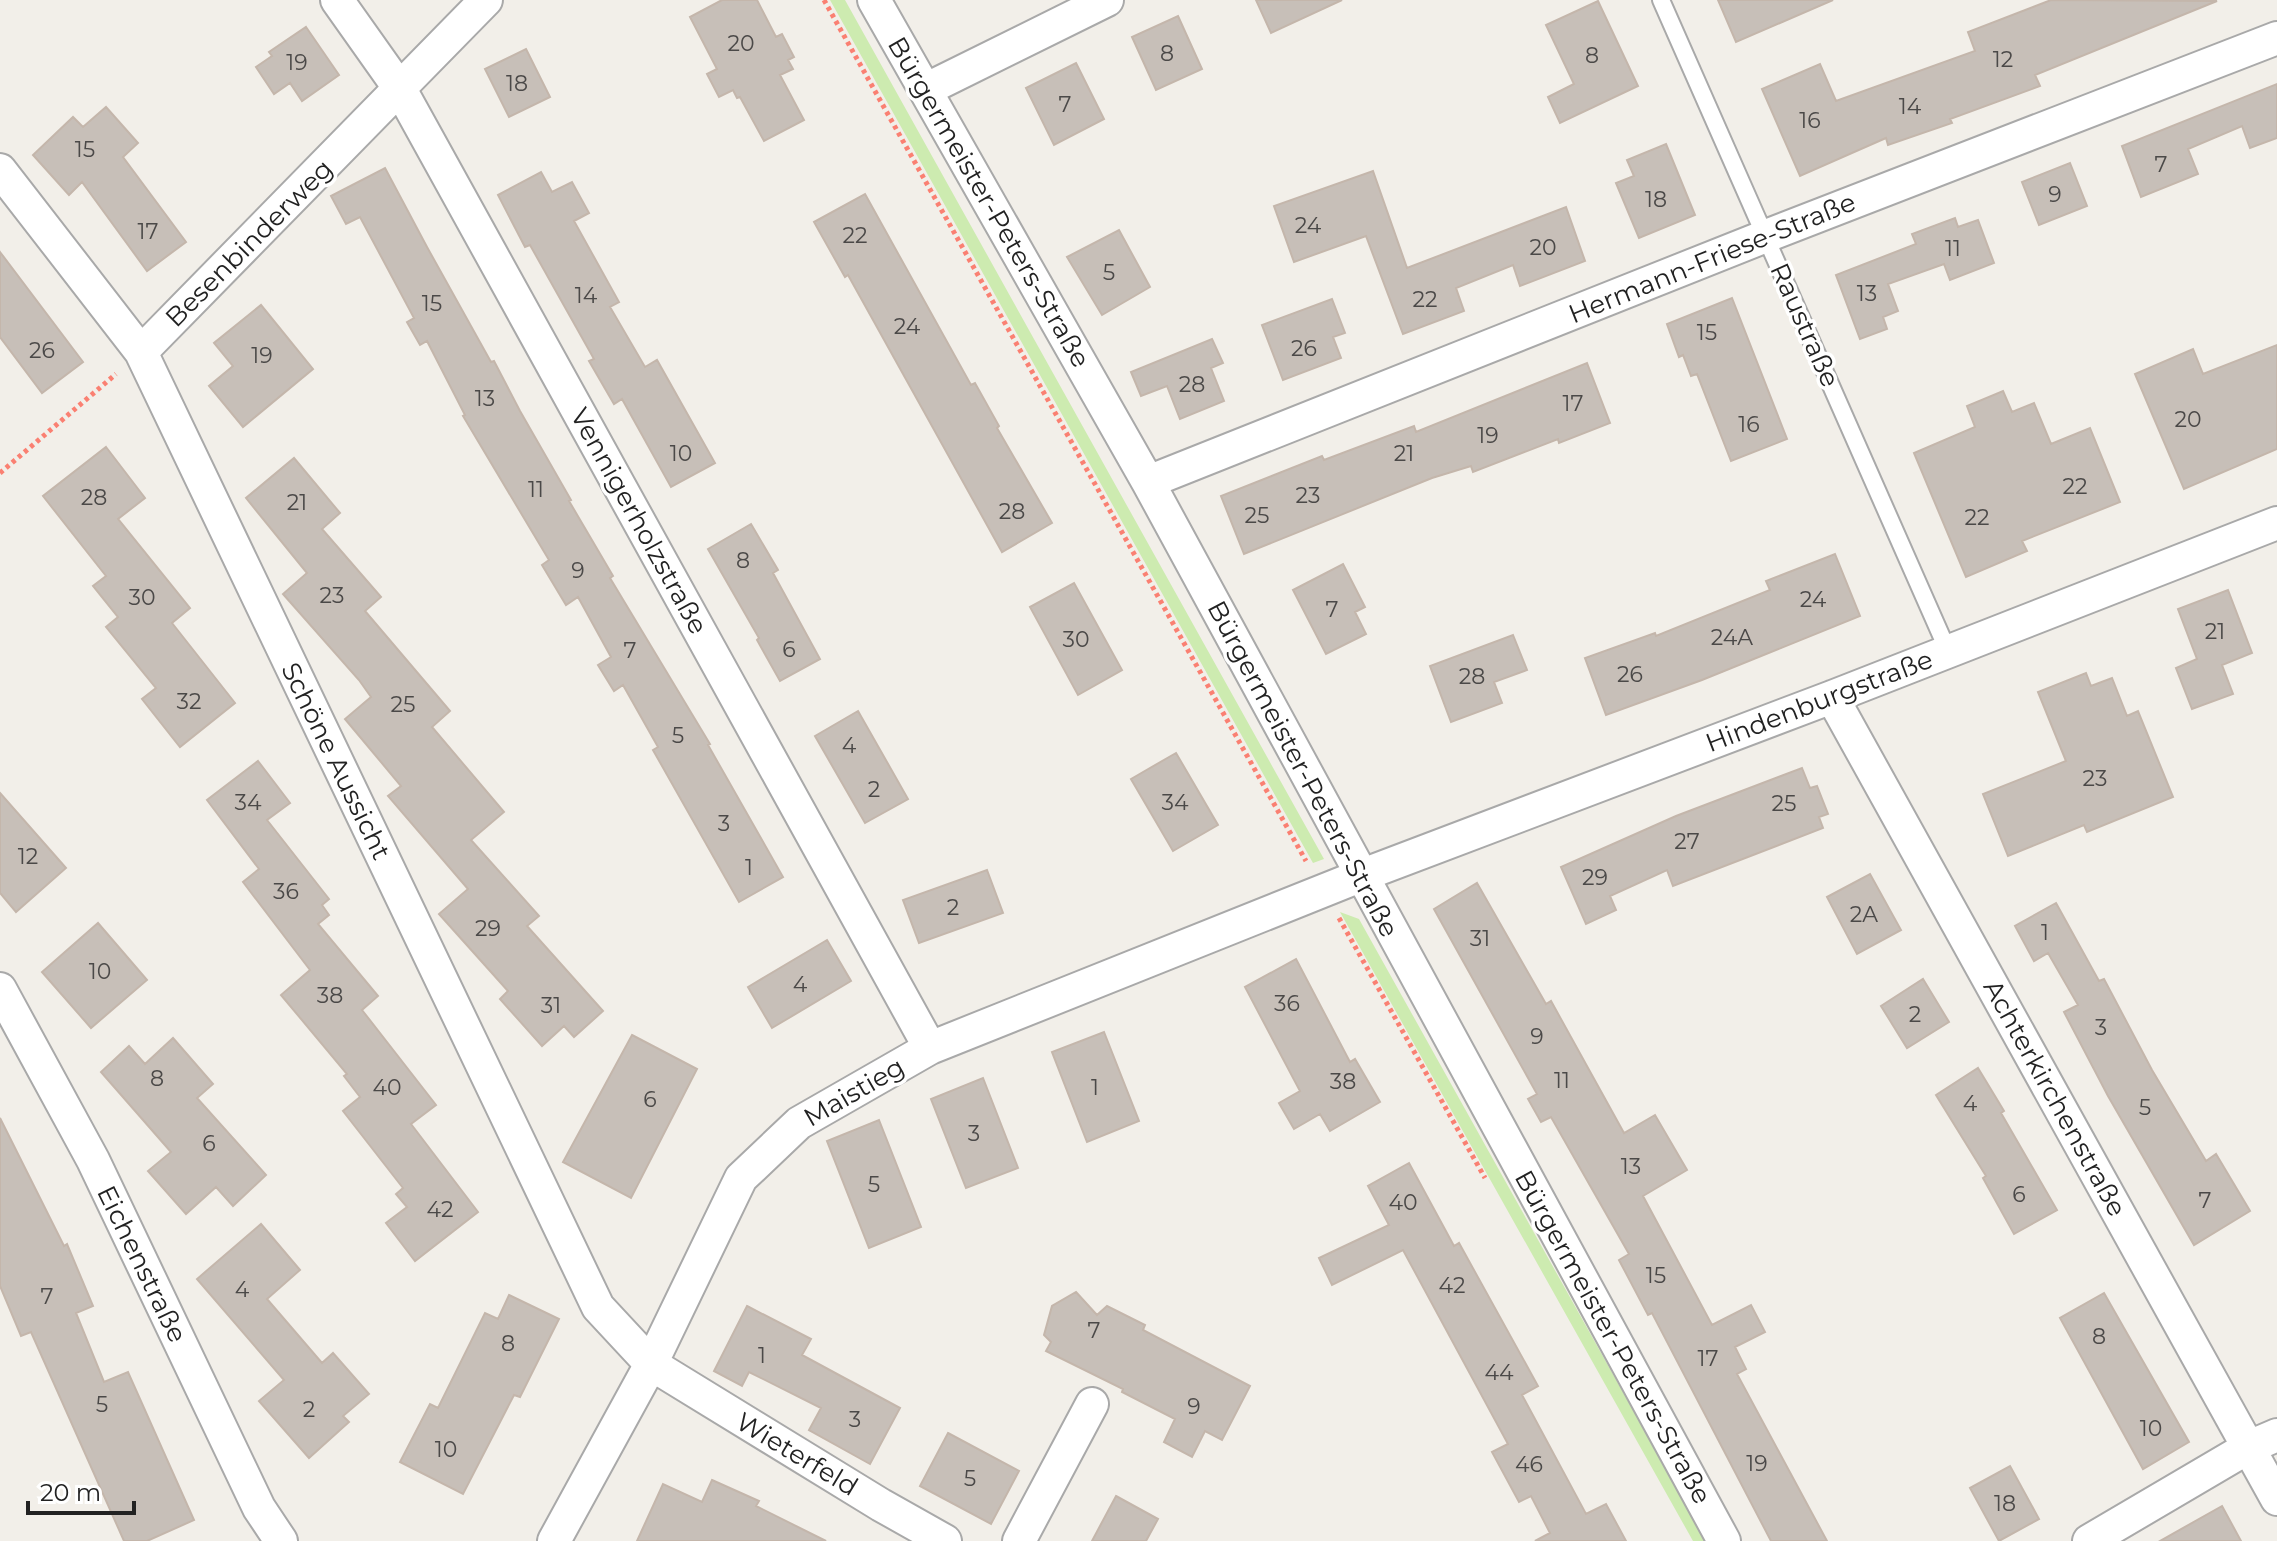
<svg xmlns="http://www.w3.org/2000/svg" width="2277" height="1541" viewBox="0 0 2277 1541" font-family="Montserrat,sans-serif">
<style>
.grass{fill:#cdebb0}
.building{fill:#c7bfb8;stroke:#c4b6ab;stroke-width:2}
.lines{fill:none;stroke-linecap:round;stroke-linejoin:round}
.service-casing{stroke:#a9a9a9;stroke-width:20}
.minor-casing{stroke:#a9a9a9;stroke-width:36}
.path{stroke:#fa8072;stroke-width:5;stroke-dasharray:4 4;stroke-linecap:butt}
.service{stroke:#fff;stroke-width:16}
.minor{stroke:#fff;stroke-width:32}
.labels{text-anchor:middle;stroke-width:7;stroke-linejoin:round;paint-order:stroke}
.number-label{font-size:22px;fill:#4b4948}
.street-label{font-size:26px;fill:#222;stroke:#fff}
</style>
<rect width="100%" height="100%" fill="#f2efe9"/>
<path class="grass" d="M830 0H845L1324 859 1313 863Z
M1340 912 1359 919 1706 1541H1693Z"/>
<path class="building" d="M722 0H757L776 37 782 34 794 57 788 60 793 69 780 75 804 120 764 141 740 97 737 98 733 90 719 97 707 74 717 69 690 17Z
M1256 0H1342L1271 33Z
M1718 0H1833L1736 42Z
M2051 0 2217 1 2035 75 2040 86 1950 119 1952 123 1888 145 1886 138 1800 176 1762 89 1820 64 1836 101 1975 51 1968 32Z
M1598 1 1638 86 1560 123 1548 97 1574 84 1546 25Z
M1178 16 1202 69 1156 90 1132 37Z
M306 27 339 75 302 101 290 83 274 94 256 67 272 56 269 52Z
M526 49 550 97 509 117 485 69Z
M1076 63 1104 119 1054 145 1026 88Z
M2277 84V138L2250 148 2242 126 2188 149 2198 174 2141 197 2122 146Z
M106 107 138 143 123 157 186 242 147 271 82 182 69 195 33 155 73 117 83 127Z
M1666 144 1695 215 1639 238 1616 183 1634 176 1627 160Z
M2070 163 2087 206 2039 225 2022 182Z
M385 168 427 247 491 362 494 361 520 411 571 500 569 501 613 576 610 578 710 744 708 745 783 877 739 902 653 750 658 747 623 685 614 691 598 665 611 657 578 597 566 605 542 565 549 560 463 416 465 415 427 341 420 345 407 322 414 318 360 217 346 224 331 196Z
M1373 171 1407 268 1566 207 1585 261 1520 286 1513 265 1456 288 1464 311 1403 334 1366 236 1294 262 1274 206Z
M541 172 552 192 572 182 589 213 574 221 619 302 610 307 645 367 657 360 715 463 671 487 622 399 614 404 589 361 594 359 530 245 525 247 498 195Z
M865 194 971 385 975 383 999 426 997 428 1052 523 1002 552 848 275 845 277 814 222Z
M1955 218 1958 227 1978 220 1994 263 1950 280 1944 264 1888 284 1898 311 1883 317 1887 329 1860 339 1836 275 1916 244 1912 234Z
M1119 230 1150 287 1102 315 1067 257Z
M0 252 83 362 42 393 0 337Z
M1732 298 1787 439 1731 461 1697 374 1691 376 1683 355 1679 357 1667 324Z
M1332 299 1345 333 1333 337 1341 358 1283 380 1262 325Z
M261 305 313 369 243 427 209 386 233 366 214 343Z
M1212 339 1223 363 1211 368 1224 401 1180 419 1167 386 1141 396 1131 372Z
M2277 345V449L2184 489 2135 374 2193 349 2203 374Z
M1587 363 1610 423 1559 443 1558 439 1473 472 1471 466 1432 478 1244 554 1221 496 1322 456 1324 460 1414 426 1416 432Z
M2003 391 2012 412 2034 403 2051 444 2090 428 2120 502 2022 541 2027 551 1966 577 1914 453 1975 427 1967 406Z
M106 447 145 498 118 519 190 608 172 623 235 703 180 747 142 699 156 688 106 627 118 617 93 586 106 576 43 496Z
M294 458 340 513 322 529 381 597 365 611 450 711 432 727 504 812 471 840 539 916 527 926 603 1011 574 1037 564 1026 542 1046 500 999 508 991 439 914 468 889 388 796 401 786 345 719 371 697 359 680 283 594 307 573 246 498Z
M751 524 778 570 773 573 820 659 780 681 757 640 759 638 708 549Z
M1835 554 1860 616 1702 680 1606 715 1585 658 1655 633 1656 636 1770 590 1766 581Z
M1343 564 1365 607 1355 612 1366 634 1326 654 1293 590Z
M1074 583 1122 670 1078 695 1030 607Z
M2228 590 2252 653 2222 665 2233 694 2192 709 2176 668 2197 659 2178 609Z
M1513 635 1527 670 1494 682 1502 703 1451 722 1430 666Z
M2086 673 2091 686 2112 678 2127 716 2138 711 2173 797 2087 832 2084 825 2008 856 1983 794 2066 761 2038 692Z
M858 711 908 799 865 823 815 736Z
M1176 753 1218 825 1173 851 1131 779Z
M258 761 290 803 267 820 329 899 322 905 329 915 318 924 378 996 362 1010 436 1105 411 1124 478 1212 415 1261 386 1223 407 1207 396 1194 403 1188 343 1111 360 1097 344 1076 347 1074 281 995 310 970 243 882 259 869 207 800Z
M1802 768 1810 788 1817 786 1828 814 1819 817 1823 828 1673 886 1667 870 1610 896 1616 910 1586 924 1561 867 1676 816Z
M0 793 66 868 16 912 0 893Z
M987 870 1003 913 919 943 903 900Z
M1870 874 1901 930 1857 954 1827 897Z
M1477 883 1546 1004 1551 1001 1624 1133 1655 1115 1687 1170 1643 1196 1712 1325 1751 1305 1765 1332 1735 1347 1746 1369 1737 1374 1827 1541H1771L1652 1313 1648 1315 1619 1260 1629 1254 1551 1117 1541 1122 1528 1099 1537 1094 1434 909Z
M2056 903 2099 981 2104 979 2152 1070 2206 1161 2216 1154 2250 1211 2194 1245 2108 1096 2064 1012 2078 1005 2048 953 2034 961 2015 926Z
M98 923 147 980 91 1028 42 972Z
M827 940 851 981 772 1028 748 987Z
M1296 959 1350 1062 1355 1059 1380 1102 1330 1131 1320 1114 1294 1129 1279 1103 1300 1091 1245 987Z
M1923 979 1949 1022 1907 1048 1881 1006Z
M1104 1032 1139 1121 1087 1142 1052 1052Z
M632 1035 697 1069 631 1198 563 1162Z
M173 1038 213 1084 197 1098 266 1175 233 1206 216 1187 186 1214 148 1171 171 1152 101 1072 129 1046 145 1064Z
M1978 1068 2004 1111 2001 1113 2057 1210 2014 1234 1983 1178 1986 1176 1936 1095Z
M983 1078 1018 1168 966 1188 931 1099Z
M0 1118 64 1246 67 1244 93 1306 76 1313 104 1382 128 1372 194 1520 147 1541H124L31 1332 21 1336 0 1286Z
M879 1120 921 1227 869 1248 827 1141Z
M1409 1163 1454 1246 1459 1243 1538 1386 1522 1395 1586 1514 1606 1504 1626 1541H1535L1550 1533 1531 1496 1519 1502 1492 1452 1508 1444 1403 1250 1332 1285 1319 1258 1389 1225 1368 1186Z
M261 1224 300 1270 267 1299 322 1363 333 1353 369 1394 343 1416 349 1422 309 1458 259 1401 284 1380 197 1279Z
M1076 1292 1097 1315 1107 1306 1145 1325 1143 1330 1250 1386 1222 1440 1205 1431 1192 1457 1164 1442 1175 1419 1122 1392 1123 1389 1046 1351 1051 1342 1044 1335 1052 1306Z
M2104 1293 2189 1442 2143 1469 2060 1318Z
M509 1295 559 1319 520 1397 514 1395 463 1494 400 1462 430 1404 438 1408 485 1313 498 1319Z
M747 1306 811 1339 802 1355 900 1408 870 1464 809 1430 821 1408 749 1372 742 1386 714 1371Z
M948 1433 1019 1471 991 1524 920 1486Z
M2010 1466 2039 1519 1999 1541 1970 1488Z
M712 1480 759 1501 756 1506 826 1541H637L663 1484 702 1502Z
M1116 1496 1158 1519 1146 1541H1092Z
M2222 1506 2241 1541H2160Z"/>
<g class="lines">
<defs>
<path id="service" d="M1661 0 1948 651"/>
<path id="minor" d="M337 0 400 89 930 1048
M874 0 1148 482 1724 1541
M925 90 1107 0
M0 170 141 352 598 1307 651 1364 881 1505 945 1541
M141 352 486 0
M1148 482 1766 236 2277 38
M1832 697 2277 1499
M0 989 93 1160 259 1508 281 1541
M554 1541 651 1364 741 1178 799 1123 930 1048 1360 876 1832 697 2277 523
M1019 1541 1092 1404
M2089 1541 2249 1447 2277 1435"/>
</defs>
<use href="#service" class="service-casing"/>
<use href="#minor" class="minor-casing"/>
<path class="path" d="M824 0 1306 861
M0 473 116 374
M1339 918 1485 1178"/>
<use href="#service" class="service"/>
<use href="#minor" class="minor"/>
</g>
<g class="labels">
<g class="number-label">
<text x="741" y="51">20</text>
<text x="1167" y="61">8</text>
<text x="1592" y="63">8</text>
<text x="2003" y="67">12</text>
<text x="297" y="70">19</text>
<text x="517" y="91">18</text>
<text x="1065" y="112">7</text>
<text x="1910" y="114">14</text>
<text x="1810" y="128">16</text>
<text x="85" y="157">15</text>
<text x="2161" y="172">7</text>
<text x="2055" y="202">9</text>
<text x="1656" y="207">18</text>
<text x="1308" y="233">24</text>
<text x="148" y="239">17</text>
<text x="855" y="243">22</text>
<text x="1543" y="255">20</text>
<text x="1953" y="256">11</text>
<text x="1109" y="280">5</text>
<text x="1867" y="301">13</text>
<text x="586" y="303">14</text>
<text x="1425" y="307">22</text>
<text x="432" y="311">15</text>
<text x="907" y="334">24</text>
<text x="1707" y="340">15</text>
<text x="1304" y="356">26</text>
<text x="42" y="358">26</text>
<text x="262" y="363">19</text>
<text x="1192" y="392">28</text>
<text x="485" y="406">13</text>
<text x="1573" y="411">17</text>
<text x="2188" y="427">20</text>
<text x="1749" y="432">16</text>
<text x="1488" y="443">19</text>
<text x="681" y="461">10</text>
<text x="1404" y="461">21</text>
<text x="2075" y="494">22</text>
<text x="536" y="497">11</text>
<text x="1308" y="503">23</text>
<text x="94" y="505">28</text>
<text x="297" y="510">21</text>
<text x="1012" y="519">28</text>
<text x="1257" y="523">25</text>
<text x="1977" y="525">22</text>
<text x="743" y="568">8</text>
<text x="578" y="578">9</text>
<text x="332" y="603">23</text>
<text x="142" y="605">30</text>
<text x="1813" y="607">24</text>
<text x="1332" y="617">7</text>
<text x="2215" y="639">21</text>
<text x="1732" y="645">24A</text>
<text x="1076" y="647">30</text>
<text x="789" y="657">6</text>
<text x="630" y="658">7</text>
<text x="1630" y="682">26</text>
<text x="1472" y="684">28</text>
<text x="189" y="709">32</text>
<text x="403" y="712">25</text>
<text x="678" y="743">5</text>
<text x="849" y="753">4</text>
<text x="2095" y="786">23</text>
<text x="874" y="797">2</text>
<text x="248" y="810">34</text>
<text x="1175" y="810">34</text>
<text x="1784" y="811">25</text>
<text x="724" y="831">3</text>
<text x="1687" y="849">27</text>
<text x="28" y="864">12</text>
<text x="749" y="875">1</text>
<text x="1595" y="885">29</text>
<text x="286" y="899">36</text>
<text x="953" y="915">2</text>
<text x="1864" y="922">2A</text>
<text x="488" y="936">29</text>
<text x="2045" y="940">1</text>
<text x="1480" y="946">31</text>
<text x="100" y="979">10</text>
<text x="800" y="992">4</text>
<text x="330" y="1003">38</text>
<text x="1287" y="1011">36</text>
<text x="551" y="1013">31</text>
<text x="1915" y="1022">2</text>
<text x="2101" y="1035">3</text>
<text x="1537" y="1044">9</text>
<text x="157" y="1086">8</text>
<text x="1562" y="1088">11</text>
<text x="1343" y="1089">38</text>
<text x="387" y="1095">40</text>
<text x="1095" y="1095">1</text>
<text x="650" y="1107">6</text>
<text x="1970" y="1111">4</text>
<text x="2145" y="1115">5</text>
<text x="974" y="1141">3</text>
<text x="209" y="1151">6</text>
<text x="1631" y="1174">13</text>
<text x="874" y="1192">5</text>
<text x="2019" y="1202">6</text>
<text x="2205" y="1208">7</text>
<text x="1403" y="1210">40</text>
<text x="440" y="1217">42</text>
<text x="1656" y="1283">15</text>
<text x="1452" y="1293">42</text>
<text x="242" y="1297">4</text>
<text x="47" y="1304">7</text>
<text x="1094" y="1338">7</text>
<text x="2099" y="1344">8</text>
<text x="508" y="1351">8</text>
<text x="762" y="1363">1</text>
<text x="1708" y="1366">17</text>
<text x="1499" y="1380">44</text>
<text x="102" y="1412">5</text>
<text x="1194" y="1414">9</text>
<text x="309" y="1417">2</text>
<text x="855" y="1427">3</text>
<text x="2151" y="1436">10</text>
<text x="446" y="1457">10</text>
<text x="1757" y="1471">19</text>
<text x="1529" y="1472">46</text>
<text x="970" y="1486">5</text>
<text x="2005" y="1511">18</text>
</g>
<g class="street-label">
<text transform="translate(989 202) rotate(60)" y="9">Bürgermeister-Peters-Straße</text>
<text transform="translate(249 243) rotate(-45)" y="9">Besenbinderweg</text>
<text transform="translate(1712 258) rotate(-22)" y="9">Hermann-Friese-Straße</text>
<text transform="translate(1805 325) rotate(66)" y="9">Raustraße</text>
<text transform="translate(639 521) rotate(61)" y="9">Vennigerholzstraße</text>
<text transform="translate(1819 701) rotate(-21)" y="9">Hindenburgstraße</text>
<text transform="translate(336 761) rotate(64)" y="9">Schöne Aussicht</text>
<text transform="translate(1303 769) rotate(62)" y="9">Bürgermeister-Peters-Straße</text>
<text transform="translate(854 1092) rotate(-30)" y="9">Maistieg</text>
<text transform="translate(2055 1098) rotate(61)" y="9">Achterkirchenstraße</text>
<text transform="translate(142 1264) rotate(64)" y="9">Eichenstraße</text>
<text transform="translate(1613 1337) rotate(61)" y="9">Bürgermeister-Peters-Straße</text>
<text transform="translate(797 1454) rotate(31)" y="9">Wieterfeld</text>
</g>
</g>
<path d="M28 1501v12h106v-12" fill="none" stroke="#222222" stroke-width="4"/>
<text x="40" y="1501" font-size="24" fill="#222222" stroke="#ffffff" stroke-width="6" paint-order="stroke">20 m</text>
</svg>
